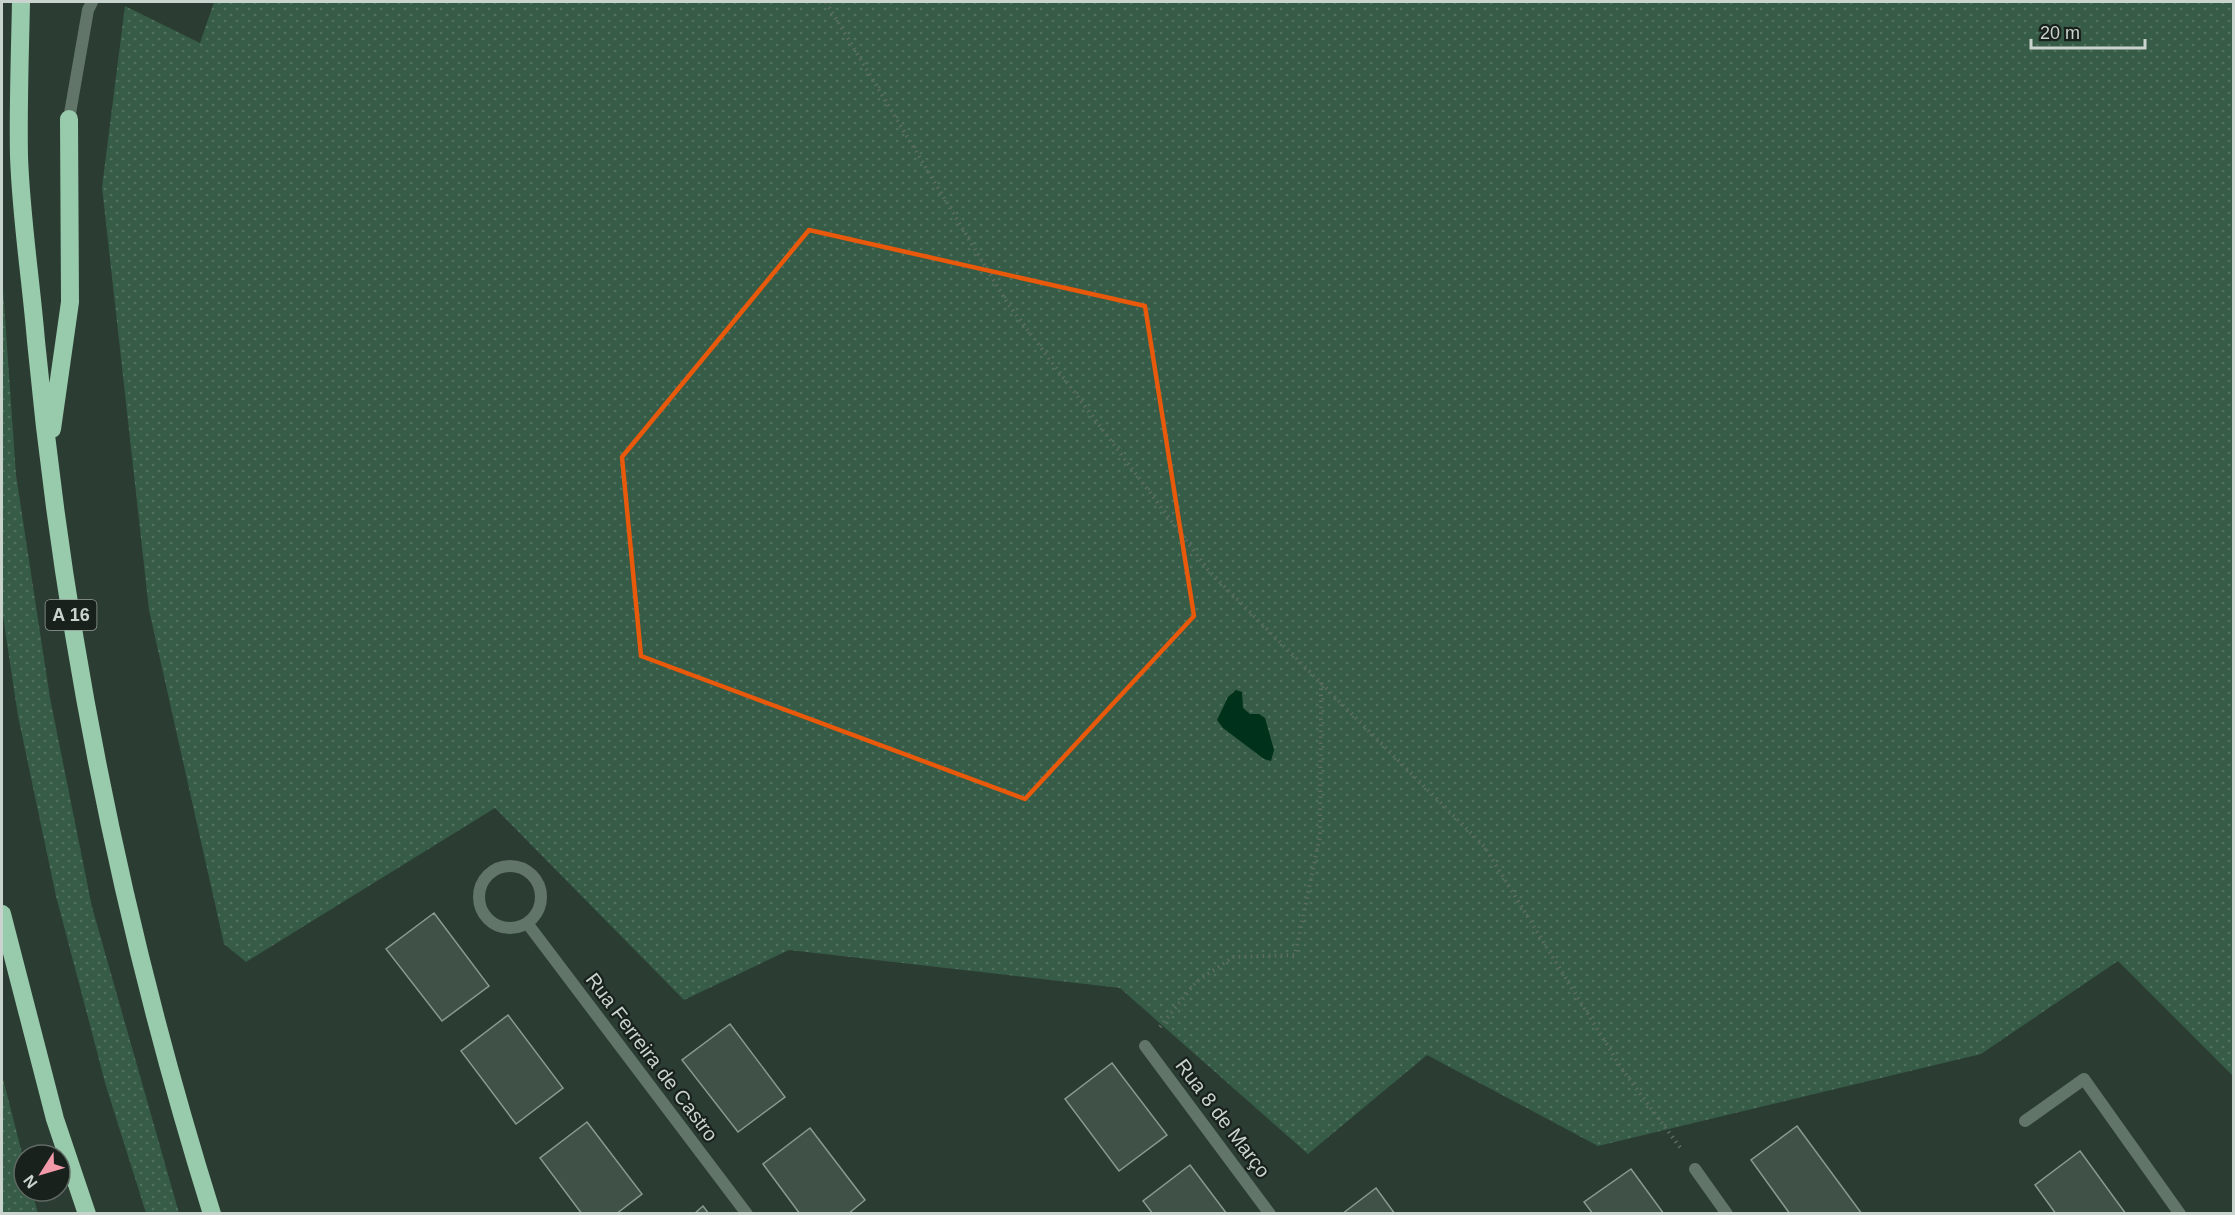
<svg xmlns="http://www.w3.org/2000/svg" width="2235" height="1215" viewBox="0 0 2235 1215" font-family="Helvetica,sans-serif">
<style>
.grass{fill:url(#grass-dots)}
.water{fill:#00311a}
.building{fill:#405247;stroke:#879b8e;stroke-width:1.5}
.lines{fill:none;stroke-linecap:round;stroke-linejoin:round}
.path{stroke:#5c6b63;stroke-width:4;stroke-dasharray:1.5 4.5;stroke-linecap:butt}
.service{stroke:#617569;stroke-width:12}
.minor{stroke:#617569;stroke-width:12}
.motorway{stroke:#98caac;stroke-width:18}
.marked{fill:none;stroke:#e8590c;stroke-width:4.5;stroke-linejoin:round}
.labels{text-anchor:middle;stroke-width:4.5;stroke-linejoin:round;paint-order:stroke}
.shield{fill:#19211c;stroke:#959e99;stroke-width:1.5}
.shield-label{font-size:18px;font-weight:bold;fill:#cad4ce}
.street-label{font-size:20px;fill:#cad4ce;stroke:#19211c}
</style>
<defs>
<pattern id="grass-dots" width="8" height="8" patternUnits="userSpaceOnUse" patternTransform="scale(1.5)"><rect width="8" height="8" fill="#365b46"/><path d="M2 2h.1M6 6h.1" fill="none" stroke="#527260" stroke-width="1.8" stroke-linecap="round"/></pattern>
</defs>
<rect width="100%" height="100%" fill="#2b3c32"/>
<path class="grass" d="M214 2H2233V1076L2118 961 1981 1054 1598 1146 1427 1055 1308 1154 1120 988 789 950 684 1000 495 808 246 962 224 944 149 610 102 187 125 6 200 43Z
M2 274 16 475 50 698 92 907 179 1213H146L106 1086 56 896 18 716 2 610Z
M2 1075 24 1161V1191H32L38 1213H2Z"/>
<path class="water" d="M1236 690 1242 692 1243 708 1250 714H1259L1265 718 1274 750 1271 761 1264 759 1223 728 1217 720 1228 697Z"/>
<path class="building" d="M434 913 489 986 442 1021 386 949Z
M508 1015 563 1088 516 1124 461 1051Z
M730 1024 785 1097 738 1132 682 1060Z
M1112 1063 1167 1135 1119 1171 1065 1099Z
M587 1122 642 1194 616 1214H582L540 1158Z
M1797 1126 1862 1214H1790L1751 1160Z
M810 1128 865 1200 848 1214H800L763 1164Z
M2080 1151 2126 1214H2056L2035 1185Z
M1190 1165 1227 1214H1153L1143 1201Z
M1631 1169 1664 1214H1593L1584 1202Z
M1376 1188 1395 1214H1342Z
M703 1206 709 1214H694Z"/>
<g class="lines">
<path class="path" d="M826 2 1008 304 1209 571 1484 846 1622 1069 1682 1150
M1160 1027 1196 982 1233 957 1295 955 1320 836 1321 682"/>
<path class="service" d="M69 119 88 10 92 2"/>
<path class="minor" d="M479 897a31 31 0 1 1 62 0a31 31 0 1 1-62 0Z
M527 923 747 1214
M1145 1046 1270 1214
M2025 1121 2084 1079 2180 1214
M1695 1169 1727 1214"/>
<path class="motorway" d="M21 2C20 53 18 105 19 156 21 218 31 280 36 341 64 637 123 930 212 1214
M52 429 70 302 69 119
M2 914 55 1119 87 1214"/>
</g>
<path class="marked" d="M809 230 1145 306 1194 616 1025 799 641 656 622 457Z"/>
<g class="labels">
<rect class="shield" x="45.5" y="600" width="51" height="30" rx="4.5"/>
<g class="shield-label">
<text x="71" y="621">A 16</text>
</g>
<g class="street-label">
<text transform="translate(652 1057) rotate(53)" y="7">Rua Ferreira de Castro</text>
<text transform="translate(1223 1118) rotate(53)" y="7">Rua 8 de Março</text>
</g>
</g>
<rect width="2235" height="1215" fill="none" stroke="#cad4ce" stroke-width="6"/>
<g transform="translate(42 1173) rotate(233)"><circle r="28" fill="#19211c" stroke="#606963" stroke-width="1.5"/>
<path d="M0-4.5L10 22L0 15L-10 22Z" fill="#f39aaa"/>
<text y="-9" font-size="16" font-weight="bold" text-anchor="middle" fill="#cad4ce">N</text>
</g>
<path d="M2031 39v9h114v-9" fill="none" stroke="#cad4ce" stroke-width="3"/>
<text x="2040" y="39" font-size="18" fill="#cad4ce" stroke="#19211c" stroke-width="4.5" paint-order="stroke">20 m</text>
</svg>
